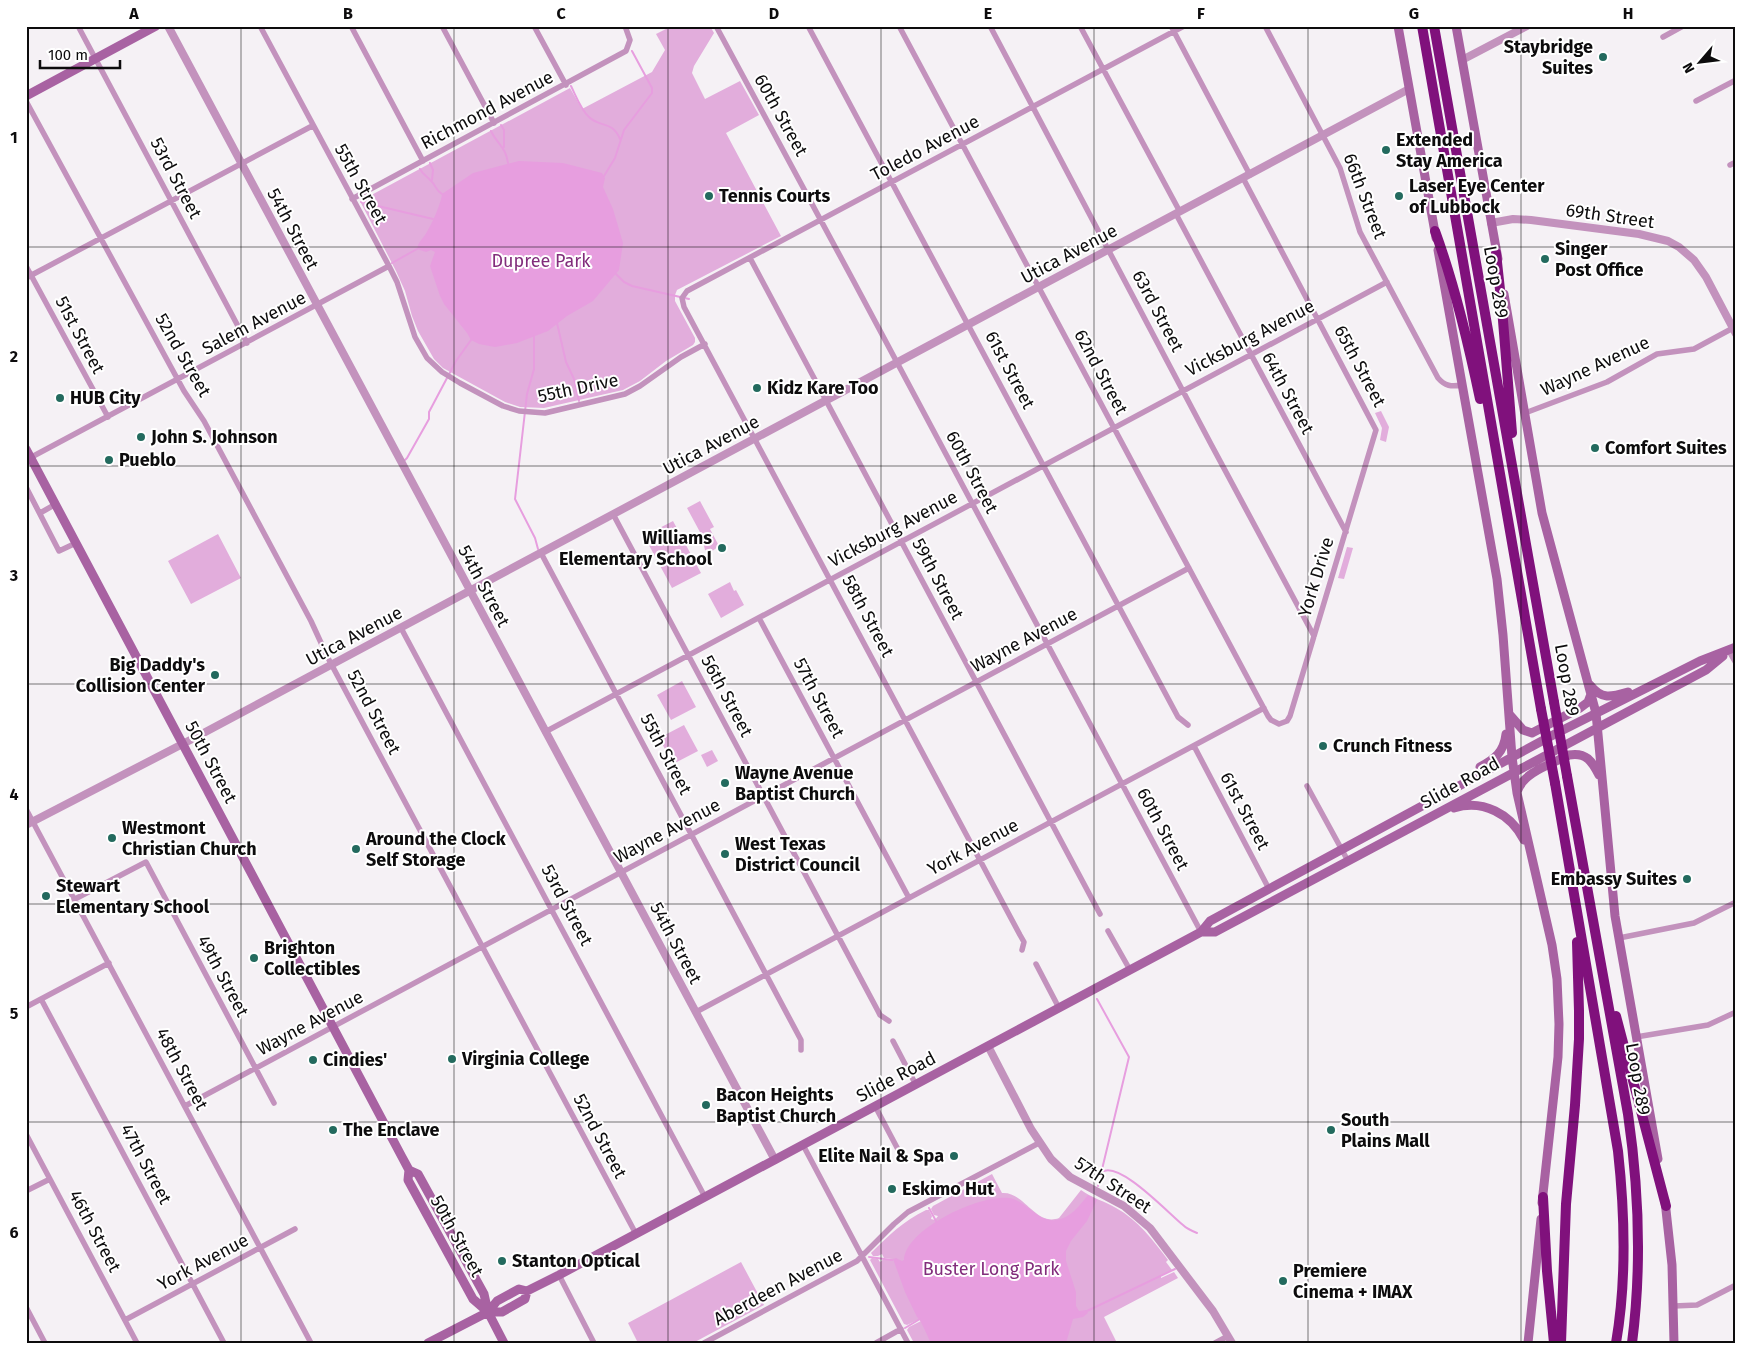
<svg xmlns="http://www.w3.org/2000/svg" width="1762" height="1369" viewBox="0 0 1762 1369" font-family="'Fira Sans',sans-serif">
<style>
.green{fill:#e2addc}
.water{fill:#e79edf}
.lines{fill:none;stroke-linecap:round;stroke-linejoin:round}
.stream{stroke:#e79edf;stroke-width:2}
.minor{stroke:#c392bd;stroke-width:5.5}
.tertiary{stroke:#c392bd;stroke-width:8}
.secondary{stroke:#a862a2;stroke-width:9}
.motorway{stroke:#80117c;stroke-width:10}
.motorway-bridge{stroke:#80117c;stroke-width:10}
.grid{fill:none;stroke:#0d0c0d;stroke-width:1;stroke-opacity:0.55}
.poi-dot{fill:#236a5e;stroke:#fff;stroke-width:2}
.labels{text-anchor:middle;stroke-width:4;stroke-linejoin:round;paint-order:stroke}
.poi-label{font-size:18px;font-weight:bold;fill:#0d0c0d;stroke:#fff;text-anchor:start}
.street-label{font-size:18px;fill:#0d0c0d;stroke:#fff}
.park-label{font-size:18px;fill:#822d7c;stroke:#fff}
.neatline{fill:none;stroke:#0d0c0d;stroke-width:2}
.grid-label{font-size:16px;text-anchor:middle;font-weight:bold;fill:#0d0c0d}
</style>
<rect width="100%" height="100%" fill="#f5f1f5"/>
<path class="green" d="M672 26H710L714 33 694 66 692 73 705 99 740 81 759 115 726 133 781 236 677 290 675 295V301L695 338V342L693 345 666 361 640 381 623 390 544 408 520 407 505 402 443 368 434 359 418 331 412 316 405 291 396 271 361 203 364 199 570 88 582 109 652 72 665 50 656 34Z
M1381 411 1389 427 1386 442 1380 440 1382 428 1375 413Z
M700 501 714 527 710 529 719 546 711 552 705 550 701 534 687 508Z
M673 521 701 573 672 588 644 536Z
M218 534 241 578 191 604 168 561Z
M1347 547 1353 548 1344 579 1338 578Z
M730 582 734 591 736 590 744 605 721 618 708 594Z
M682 681 696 707 671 720 657 695Z
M684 725 698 751 673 764 659 738Z
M712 750 718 761 707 767 701 755Z
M992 1174 1002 1193C1024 1191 1036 1227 1059 1218L1081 1190C1092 1198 1104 1201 1116 1208 1138 1220 1153 1240 1168 1260L1166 1262 1172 1270 1161 1276V1278L1174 1272 1178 1278 1104 1317 1117 1343H914L907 1330 909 1327 921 1321 920 1319 907 1325 904 1324 870 1260 872 1258 878 1259 880 1262 884 1259 892 1260V1259L884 1258 882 1254 878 1256H873L871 1253C889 1235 902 1222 926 1210H929L932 1216 931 1219 935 1220 938 1216 934 1215 931 1209 933 1206Z
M741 1262 764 1305 693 1343H638L628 1323Z"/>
<path class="water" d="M519 161 563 163 602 173 605 178 603 187 613 209 623 243 619 270 593 301 567 316 548 331 517 343 495 347 479 344 471 340 467 333 444 304 440 296 430 266 435 252 431 250 426 252 417 249C419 241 420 242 425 235 431 226 441 204 442 194L473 173Z
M1088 1195 1097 1200 1087 1221 1071 1241 1066 1251V1261L1076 1292V1306L1079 1311 1086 1310 1088 1313 1083 1317 1073 1319 1066 1343H931C927 1336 922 1321 917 1317L905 1292 893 1259 896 1258 902 1261 904 1260C905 1229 980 1194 1009 1198 1026 1200 1038 1223 1056 1220 1071 1218 1079 1206 1088 1195Z"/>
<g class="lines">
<path class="stream" d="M571 86C576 96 581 110 589 117 600 128 612 120 620 139
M501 125 504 130V147
M491 131C497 144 506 147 508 163
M430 163 433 170 432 180
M420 169C423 175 427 176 431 181 436 185 435 190 442 194
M604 176 615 158 624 130 652 93V88L632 51
M361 202 433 219
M392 263 417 249
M616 274 624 282 632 286 689 299
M557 323 566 362 574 379 579 401
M534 336V369L527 394 515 499 535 538 538 549
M404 461 407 458 429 419V412L456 361 471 340
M1097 999 1129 1057 1098 1186
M1102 1172C1119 1160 1169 1214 1183 1225 1187 1229 1192 1231 1197 1233
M929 1208 936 1221
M869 1257 892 1260
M1087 1311 1175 1269
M905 1328 920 1319"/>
<path class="minor" d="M78 26 247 343
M260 26 389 266 397 282 415 337 427 358 442 372 460 383 503 406 519 411 545 413 625 394 640 386 681 357 705 344
M351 26 423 161
M442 26 494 123
M534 26 566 85
M716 26 853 280 1201 932
M808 26 1178 717 1188 725
M899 26 1268 716 1271 720 1279 724 1287 721 1290 716 1376 430 1243 178
M990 26 1212 446 1314 636
M1080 26 1180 212
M1171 26 1250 175
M1265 26 1340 168 1360 232 1438 378C1445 386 1451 387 1462 385
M1663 37 1683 26
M26 101 184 391 204 421 311 621 328 658 636 1234
M1696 101 1736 80
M1730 165 1736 162
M352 199 626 51 630 40 625 26
M1176 214 1346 532
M750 258 1100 914
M26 266 108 417
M26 278 312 126
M1525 413 1607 382 1657 354 1694 349 1733 328
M26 460 389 266
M26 487 59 551 76 543
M40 513 56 504
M613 514 878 1011 880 1015 889 1021
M541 553 801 1040V1050
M759 618 909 898
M401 628 705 1197
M1729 651 1736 663
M545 732 1387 282
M1194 746 1269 889
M1307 786 1348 861
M26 809 311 1343
M75 899 146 862 274 1103
M1108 931 1130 970
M1619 938 1694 923 1736 902
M1022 950 1024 942 1020 935 684 307 682 298 687 291 1184 26
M1036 964 1059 1008
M41 999 224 1343
M26 1007 109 963
M696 1012 1264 708
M1636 1037 1708 1025 1736 1012
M893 1041 916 1085
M185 1106 1189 568
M875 1106 902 1157
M26 1134 137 1343
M803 1145 908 1343
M26 1191 50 1179
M559 1275 594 1343
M1674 1306 1697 1305 1736 1285
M26 1307 45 1343
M125 1320 295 1229
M704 1343 857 1261 894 1224 908 1212 1039 1143
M876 1343 901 1329
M1215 1343 1228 1336"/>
<path class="tertiary" d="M168 26 775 1160
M1462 60 1527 26
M1491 223 1513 219 1531 220 1639 234 1668 241 1679 247 1694 260 1706 277 1736 334
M26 825 196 737 1409 89
M988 1046 1031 1129 1051 1159 1070 1177 1124 1206 1150 1228 1213 1311 1232 1343"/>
<path class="secondary" d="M1398 26 1436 238
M1456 26 1498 259
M26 96 156 26
M1438 250 1497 579 1503 635 1512 757 1517 793 1552 945 1557 979 1559 1024 1558 1057 1542 1203
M1504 294 1542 513 1596 713 1615 916 1658 1159
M26 449 402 1157 409 1170 418 1174 484 1294 488 1312 504 1343
M1590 685C1602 700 1611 697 1628 692
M1509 714 1523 730 1532 733 1580 708 1588 702 1591 694
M1480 767C1495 759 1504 752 1506 734
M1517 792C1523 772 1552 764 1569 755 1586 752 1592 761 1599 775
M1454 808C1483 799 1511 814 1524 840
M1201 932H1215L1706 670 1723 656
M409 1170 408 1180 473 1299 488 1312
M1665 1201 1672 1265 1674 1343
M488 1312 497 1301 519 1289 527 1291 559 1275 1201 932 1210 921 1553 735 1700 661 1736 647
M428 1343 488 1312H502L525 1299 527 1291
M1528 1343 1541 1219"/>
<path class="motorway" d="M1422 26 1541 709
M1434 26 1554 702
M1435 231C1455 286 1468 342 1480 399
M1496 253 1502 308 1512 433
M1567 776 1628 1114C1639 1190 1642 1266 1632 1343
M1555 783 1618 1151C1625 1215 1627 1279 1616 1343
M1616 1016 1666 1206
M1543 1197 1547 1271 1554 1343
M1561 1343 1566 1204 1575 1105 1579 1039V1011L1577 942"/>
<path class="motorway-bridge" d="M1554 702 1567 776
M1541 709 1555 783"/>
</g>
<path class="grid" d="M241 26V1343M454 26V1343M668 26V1343M881 26V1343M1094 26V1343M1308 26V1343M1521 26V1343M26 247H1736M26 466H1736M26 684H1736M26 904H1736M26 1122H1736"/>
<g class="poi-dot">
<circle cx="1603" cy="57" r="5"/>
<circle cx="1386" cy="150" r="5"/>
<circle cx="709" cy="196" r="5"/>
<circle cx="1399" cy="196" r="5"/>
<circle cx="1545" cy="259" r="5"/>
<circle cx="757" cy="388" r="5"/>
<circle cx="60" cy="398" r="5"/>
<circle cx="141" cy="437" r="5"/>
<circle cx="1595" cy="448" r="5"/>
<circle cx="109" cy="460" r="5"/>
<circle cx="722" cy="548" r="5"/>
<circle cx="215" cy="675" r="5"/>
<circle cx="1323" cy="746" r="5"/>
<circle cx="725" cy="783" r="5"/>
<circle cx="112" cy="838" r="5"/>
<circle cx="356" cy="849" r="5"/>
<circle cx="725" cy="854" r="5"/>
<circle cx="1687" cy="879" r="5"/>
<circle cx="46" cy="896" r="5"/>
<circle cx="254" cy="958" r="5"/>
<circle cx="452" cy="1059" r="5"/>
<circle cx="313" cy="1060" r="5"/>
<circle cx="706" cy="1105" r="5"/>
<circle cx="333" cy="1130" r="5"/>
<circle cx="1331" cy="1130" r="5"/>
<circle cx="954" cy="1156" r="5"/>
<circle cx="892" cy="1189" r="5"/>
<circle cx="502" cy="1261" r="5"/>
<circle cx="1283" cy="1281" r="5"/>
</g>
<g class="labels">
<g class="poi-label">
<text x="1593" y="53" text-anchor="end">Staybridge<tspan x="1593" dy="21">Suites</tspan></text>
<text x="1396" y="146">Extended<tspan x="1396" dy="21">Stay America</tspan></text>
<text x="1409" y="192">Laser Eye Center<tspan x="1409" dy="21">of Lubbock</tspan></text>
<text x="719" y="202">Tennis Courts</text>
<text x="1555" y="255">Singer<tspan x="1555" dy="21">Post Office</tspan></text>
<text x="767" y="394">Kidz Kare Too</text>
<text x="70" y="404">HUB City</text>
<text x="151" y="443">John S. Johnson</text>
<text x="1605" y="454">Comfort Suites</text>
<text x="119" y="466">Pueblo</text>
<text x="712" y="544" text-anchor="end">Williams<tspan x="712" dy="21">Elementary School</tspan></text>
<text x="205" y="671" text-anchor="end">Big Daddy's<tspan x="205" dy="21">Collision Center</tspan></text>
<text x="1333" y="752">Crunch Fitness</text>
<text x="735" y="779">Wayne Avenue<tspan x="735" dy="21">Baptist Church</tspan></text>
<text x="122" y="834">Westmont<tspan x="122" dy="21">Christian Church</tspan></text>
<text x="366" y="845">Around the Clock<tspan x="366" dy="21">Self Storage</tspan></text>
<text x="735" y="850">West Texas<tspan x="735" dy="21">District Council</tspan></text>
<text x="1677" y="885" text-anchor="end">Embassy Suites</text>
<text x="56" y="892">Stewart<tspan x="56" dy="21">Elementary School</tspan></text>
<text x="264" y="954">Brighton<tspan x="264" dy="21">Collectibles</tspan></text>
<text x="462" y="1065">Virginia College</text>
<text x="323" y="1066">Cindies'</text>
<text x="716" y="1101">Bacon Heights<tspan x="716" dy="21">Baptist Church</tspan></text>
<text x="1341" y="1126">South<tspan x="1341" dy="21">Plains Mall</tspan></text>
<text x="343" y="1136">The Enclave</text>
<text x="944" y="1162" text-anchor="end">Elite Nail &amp; Spa</text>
<text x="902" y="1195">Eskimo Hut</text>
<text x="512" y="1267">Stanton Optical</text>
<text x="1293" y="1277">Premiere<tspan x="1293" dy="21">Cinema + IMAX</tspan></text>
</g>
<g class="street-label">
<text transform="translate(487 110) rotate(-28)" y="6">Richmond Avenue</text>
<text transform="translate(781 115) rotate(61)" y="6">60th Street</text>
<text transform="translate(925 148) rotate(-28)" y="6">Toledo Avenue</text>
<text transform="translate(176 178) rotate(62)" y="6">53rd Street</text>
<text transform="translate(361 184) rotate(61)" y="6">55th Street</text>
<text transform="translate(1365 196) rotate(69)" y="6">66th Street</text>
<text transform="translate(1610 216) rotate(8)" y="6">69th Street</text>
<text transform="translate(293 229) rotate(62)" y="6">54th Street</text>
<text transform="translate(1069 254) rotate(-28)" y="6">Utica Avenue</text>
<text transform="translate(1496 282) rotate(80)" y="6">Loop 289</text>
<text transform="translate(1158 311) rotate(62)" y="6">63rd Street</text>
<text transform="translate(254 323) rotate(-28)" y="6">Salem Avenue</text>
<text transform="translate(80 335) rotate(62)" y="6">51st Street</text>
<text transform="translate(1250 338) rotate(-28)" y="6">Vicksburg Avenue</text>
<text transform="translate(183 355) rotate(60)" y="6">52nd Street</text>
<text transform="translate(1360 366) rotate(62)" y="6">65th Street</text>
<text transform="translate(1595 366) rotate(-25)" y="6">Wayne Avenue</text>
<text transform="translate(1010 370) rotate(62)" y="6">61st Street</text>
<text transform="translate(1101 372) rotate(62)" y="6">62nd Street</text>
<text transform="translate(578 388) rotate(-12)" y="6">55th Drive</text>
<text transform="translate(1288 393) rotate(62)" y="6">64th Street</text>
<text transform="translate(711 445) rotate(-28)" y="6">Utica Avenue</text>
<text transform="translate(972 472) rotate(62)" y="6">60th Street</text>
<text transform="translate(893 529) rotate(-28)" y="6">Vicksburg Avenue</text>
<text transform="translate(1316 577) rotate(-73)" y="6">York Drive</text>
<text transform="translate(938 579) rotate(62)" y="6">59th Street</text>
<text transform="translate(484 586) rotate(62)" y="6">54th Street</text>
<text transform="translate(868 616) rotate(62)" y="6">58th Street</text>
<text transform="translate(354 636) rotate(-28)" y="6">Utica Avenue</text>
<text transform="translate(1024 640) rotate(-28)" y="6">Wayne Avenue</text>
<text transform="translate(1567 680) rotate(80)" y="6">Loop 289</text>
<text transform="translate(727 696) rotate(62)" y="6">56th Street</text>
<text transform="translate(819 698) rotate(62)" y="6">57th Street</text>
<text transform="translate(374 712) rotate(62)" y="6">52nd Street</text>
<text transform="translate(666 754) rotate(62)" y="6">55th Street</text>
<text transform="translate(211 762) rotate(62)" y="6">50th Street</text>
<text transform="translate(1460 783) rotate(-29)" y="6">Slide Road</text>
<text transform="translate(1245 811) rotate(62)" y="6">61st Street</text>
<text transform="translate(1163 829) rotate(62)" y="6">60th Street</text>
<text transform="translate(667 831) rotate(-28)" y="6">Wayne Avenue</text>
<text transform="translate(973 847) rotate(-28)" y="6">York Avenue</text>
<text transform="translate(567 905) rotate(62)" y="6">53rd Street</text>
<text transform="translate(676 943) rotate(62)" y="6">54th Street</text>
<text transform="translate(223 976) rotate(62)" y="6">49th Street</text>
<text transform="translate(310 1023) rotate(-28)" y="6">Wayne Avenue</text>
<text transform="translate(182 1069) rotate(62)" y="6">48th Street</text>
<text transform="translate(896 1077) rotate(-28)" y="6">Slide Road</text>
<text transform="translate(1638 1079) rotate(80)" y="6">Loop 289</text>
<text transform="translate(600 1136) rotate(62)" y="6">52nd Street</text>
<text transform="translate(146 1164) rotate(62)" y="6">47th Street</text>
<text transform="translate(1113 1185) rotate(33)" y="6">57th Street</text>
<text transform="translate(95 1231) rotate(62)" y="6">46th Street</text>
<text transform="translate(457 1236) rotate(61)" y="6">50th Street</text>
<text transform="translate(203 1262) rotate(-28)" y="6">York Avenue</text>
<text transform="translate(778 1287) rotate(-28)" y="6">Aberdeen Avenue</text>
</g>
<g class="park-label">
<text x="541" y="267">Dupree Park</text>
<text x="991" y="1275">Buster Long Park</text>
</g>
</g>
<rect width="1762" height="1369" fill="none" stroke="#ffffff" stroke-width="55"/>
<g transform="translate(1700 62) rotate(242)" stroke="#ffffff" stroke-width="4" paint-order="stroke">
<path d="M0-4L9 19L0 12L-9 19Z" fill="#0d0c0d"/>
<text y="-8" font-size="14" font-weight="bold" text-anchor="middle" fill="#0d0c0d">N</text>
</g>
<path d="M40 60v8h80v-8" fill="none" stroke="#0d0c0d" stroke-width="2.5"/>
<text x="48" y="60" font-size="15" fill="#0d0c0d" stroke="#ffffff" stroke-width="4" paint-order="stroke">100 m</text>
<rect x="28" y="28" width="1706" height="1314" class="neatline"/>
<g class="grid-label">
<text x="134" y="19">A</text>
<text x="348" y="19">B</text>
<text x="561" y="19">C</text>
<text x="774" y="19">D</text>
<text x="988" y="19">E</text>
<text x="1201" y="19">F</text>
<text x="1414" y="19">G</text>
<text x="1628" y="19">H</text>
<text x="14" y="143">1</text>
<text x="14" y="362">2</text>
<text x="14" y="581">3</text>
<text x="14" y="800">4</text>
<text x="14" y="1019">5</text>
<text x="14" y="1238">6</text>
</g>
</svg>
